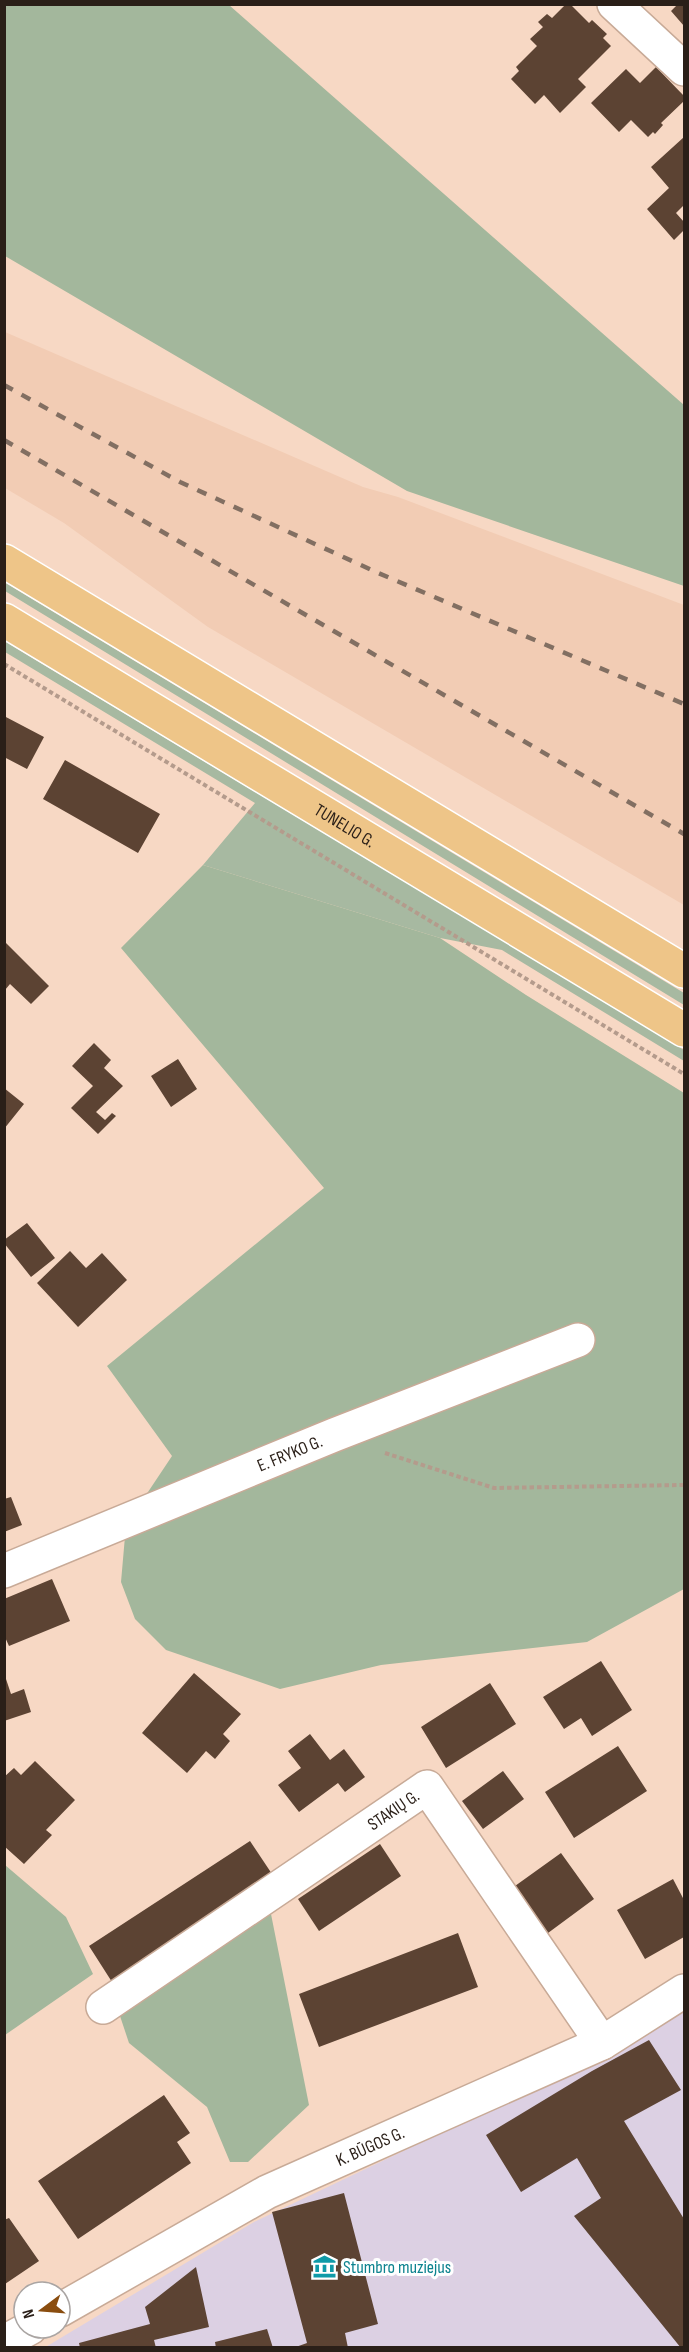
<svg xmlns="http://www.w3.org/2000/svg" width="689" height="2352" viewBox="0 0 689 2352" font-family="'Sofia Sans Condensed',sans-serif">
<style>
.commercial{fill:#dcd0e3}
.built{fill:#f2ccb4}
.green{fill:#a7b9a1}
.forest{fill:#a3b79c}
.building{fill:#5c4333}
.lines{fill:none;stroke-linecap:round;stroke-linejoin:round}
.minor-casing{stroke:#c8aa97;stroke-width:36}
.tertiary-casing{stroke:#c8aa97;stroke-width:36}
.primary-casing{stroke:#fff;stroke-width:36}
.path{stroke:#b49b8c;stroke-width:4;stroke-dasharray:4.5 3;stroke-linecap:butt}
.minor{stroke:#fff;stroke-width:33}
.tertiary{stroke:#fff;stroke-width:33}
.primary{stroke:#eec588;stroke-width:33}
.rail{stroke:#826f62;stroke-width:4.5;stroke-dasharray:10 10;stroke-linecap:butt}
.labels{text-anchor:middle;stroke-width:6;stroke-linejoin:round;paint-order:stroke}
.street-label{font-size:18px;fill:#2a1f18;stroke:#fff}
.culture-label{font-size:18px;fill:#0d838f;stroke:#fff;text-anchor:start}
</style>
<rect width="100%" height="100%" fill="#f7d8c4"/>
<path class="commercial" d="M684 2008V2347L44 2348 254 2222 607 2054Z"/>
<path class="built" d="M5 332 363 487 398 497 684 605V905L208 627 64 523 5 488Z"/>
<path class="green" d="M4 582 684 993V1005L5 591Z
M4 641 684 1050V1061L502 950 440 938 203 865 255 803 5 652Z"/>
<path class="forest" d="M5 4 229 5 684 405V586L407 491 5 256Z
M203 865 440 938 526 995 684 1093V1589L587 1642 381 1665 280 1689 166 1650 135 1619 121 1582 126 1525 172 1456 107 1366 324 1188 121 948Z
M5 1865 66 1917 93 1974 5 2035Z
M270 1909 309 2105 248 2162H230L207 2107 129 2043 117 2007Z"/>
<path class="building" d="M566 4H570L589 23 592 20 607 34 603 38 611 46 578 79 586 87 560 113 544 95 535 104 511 79 519 71 516 67 537 46 530 39 543 27 538 22 547 14 552 18Z
M678 4H684V26L671 11Z
M656 67 684 96V101L661 123 663 125 655 134 653 132 648 137 631 120 619 132 591 103 626 69 640 83Z
M684 137V205L676 213 684 222V230L674 240 647 209 669 188 651 167Z
M4 716 44 737 27 769 4 757Z
M65 760 160 814 138 853 43 799Z
M5 942 49 986 31 1004 10 984 5 990Z
M94 1043 111 1060 104 1068 123 1086 96 1112 105 1120 112 1113 116 1116 98 1134 71 1108 93 1086 72 1066Z
M178 1059 197 1089 171 1107 151 1076Z
M4 1088 24 1104 4 1129Z
M27 1223 55 1258 31 1277 4 1243V1240Z
M70 1251 86 1268 102 1253 127 1280 78 1327 37 1283Z
M11 1497 22 1525 4 1532V1499Z
M52 1579 70 1621 9 1646 4 1635V1599Z
M601 1661 632 1710 592 1736 581 1718 564 1729 543 1697Z
M194 1673 241 1714 223 1734 230 1741 215 1759 206 1751 187 1773 142 1733Z
M5 1676 11 1694 24 1689 31 1712 4 1721Z
M490 1683 516 1724 446 1768 421 1727Z
M310 1734 330 1760 344 1749 365 1777 345 1792 338 1783 299 1812 278 1785 301 1768 288 1751Z
M618 1746 647 1791 574 1838 545 1792Z
M35 1761 75 1800 46 1830 52 1835 24 1864 4 1846V1777L14 1768 21 1775Z
M503 1771 524 1799 483 1829 462 1801Z
M250 1841 274 1877 112 1982 89 1946Z
M380 1844 401 1876 319 1931 298 1899Z
M561 1853 594 1899 548 1933 515 1886Z
M673 1879 684 1900V1937L645 1959 617 1910Z
M458 1933 478 1987 319 2047 299 1994Z
M649 2040 681 2090 624 2121 684 2219V2348H681L574 2216 601 2198 577 2158 521 2192 486 2135 592 2071Z
M164 2095 190 2133 177 2142 191 2163 78 2239 38 2181Z
M344 2193 378 2324 345 2333 348 2348H293L307 2343 272 2212Z
M9 2218 39 2261 5 2284 4 2220Z
M196 2267 209 2327 154 2340 156 2348H80L79 2343 150 2324 145 2307Z
M267 2329 273 2348H216L215 2342Z"/>
<g class="lines">
<defs>
<g id="minor">
<path d="M614 4 684 69"/>
<path id="s1" d="M4 1571 334 1435 578 1340"/>
<path id="s2" d="M103 2007 427 1787 602 2043"/>
</g>
<g id="tertiary">
<path id="s3" d="M60 2310 267 2192 602 2043 684 1991"/>
<path d="M4 2342 30 2328"/>
</g>
<g id="primary">
<path d="M4 561 684 971"/>
<path id="s4" d="M4 620 684 1030"/>
</g>
</defs>
<use href="#minor" class="minor-casing"/>
<use href="#tertiary" class="tertiary-casing"/>
<use href="#primary" class="primary-casing"/>
<path class="path" d="M4 664 684 1074
M385 1453 494 1488 684 1485"/>
<use href="#minor" class="minor"/>
<use href="#tertiary" class="tertiary"/>
<use href="#primary" class="primary"/>
<path class="rail" d="M4 385 180 482 376 572 684 704
M4 440 684 834"/>
</g>
<defs>
<symbol id="museum-bare" viewBox="-9 -9 18 18"><path d="M0-6L6-3V-2H-6V-3ZM-5-1h2V3h-2ZM-1-1h2V3h-2ZM3-1h2V3H3ZM-6 4H6V6H-6Z" fill="#0f9aa8" stroke="#fff" stroke-width="2.5" paint-order="stroke"/></symbol>
</defs>
<g fill-rule="evenodd">
<use href="#museum-bare" x="308" y="2250" width="33" height="33"/>
</g>
<g class="labels">
<g class="street-label">
<text dy="6" stroke="none"><textPath href="#s4" startOffset="398">TUNELIO G.</textPath></text>
<text dy="6" stroke="none"><textPath href="#s1" startOffset="309">E. FRYKO G.</textPath></text>
<text dy="6" stroke="none"><textPath href="#s2" startOffset="351">STAKIŲ G.</textPath></text>
<text dy="6" stroke="none"><textPath href="#s3" startOffset="351">K. BŪGOS G.</textPath></text>
</g>
<g class="culture-label">
<text x="343" y="2273">Stumbro muziejus</text>
</g>
</g>
<rect width="689" height="2352" fill="none" stroke="#2a1f18" stroke-width="12"/>
<g transform="translate(42 2310) rotate(254)"><circle r="28" fill="#ffffff" stroke="#aaa5a3" stroke-width="1.5"/>
<path d="M0-4.5L10 22L0 15L-10 22Z" fill="#8a4d0f"/>
<text y="-9" font-size="16" font-weight="bold" text-anchor="middle" fill="#2a1f18">N</text>
</g>
</svg>
